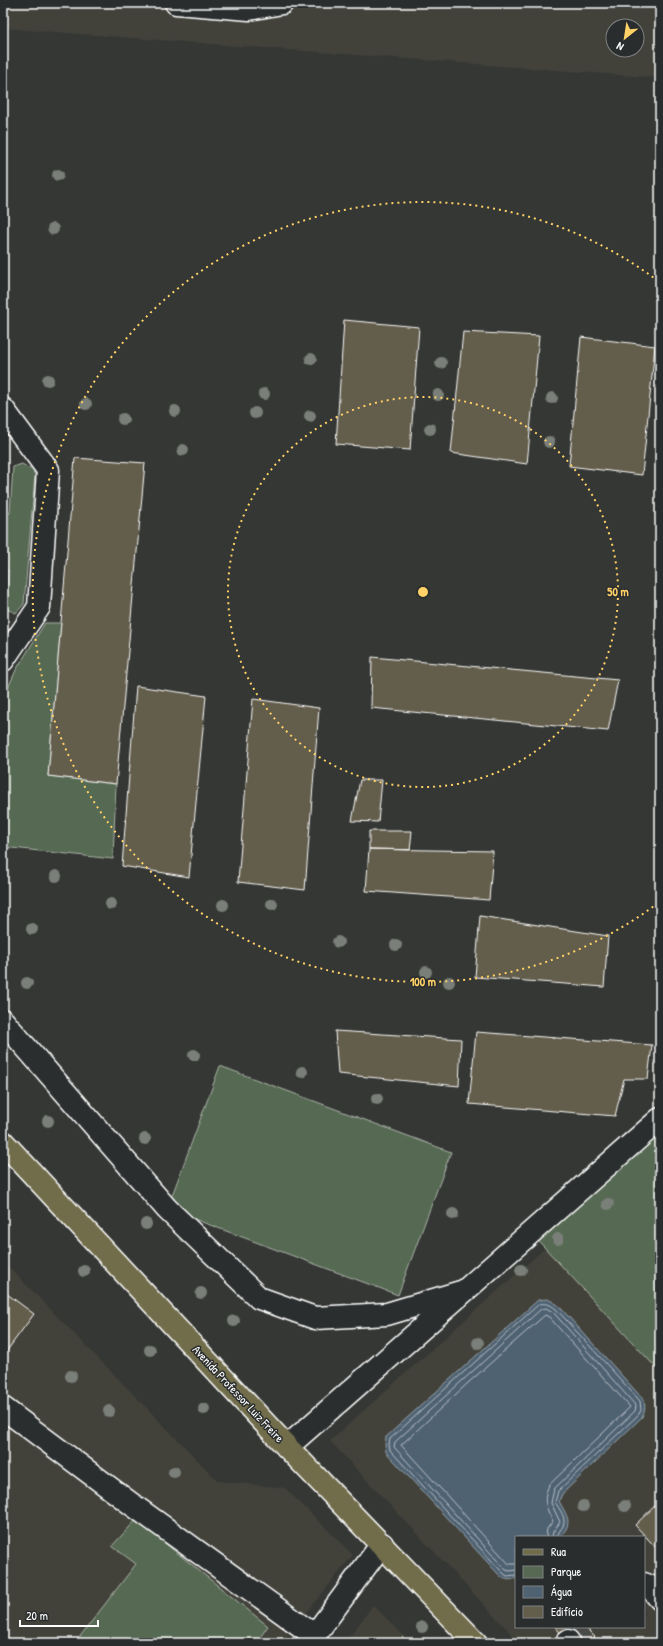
<svg xmlns="http://www.w3.org/2000/svg" width="663" height="1646" viewBox="0 0 663 1646" font-family="'Patrick Hand',sans-serif">
<style>
.built{fill:#43423b;fill-rule:evenodd}
.green{fill:#576953;stroke:#abb4a9}
.water{fill:#4f6272;stroke:#95a1aa}
.lines{fill:none;stroke-linecap:round;stroke-linejoin:round}
.shore{stroke:#b9c0c7;stroke-width:1}
.building{fill:#635d4c;stroke:#fff}
.minor-tunnel{stroke:#494b48;stroke-width:22;stroke-dasharray:22 11;stroke-linecap:butt}
.minor-casing{stroke:#fff;stroke-width:25}
.major-casing{stroke:#fff;stroke-width:25}
.minor{stroke:#2a2d2e;stroke-width:22}
.major{stroke:#716d4b;stroke-width:22}
.tree{fill:#7a8079}
.ring{fill:none;stroke:#ffd166;stroke-width:2;stroke-dasharray:2 4}
.labels{text-anchor:middle;stroke-width:3;stroke-linejoin:round;paint-order:stroke}
.street-label{font-size:12px;fill:#fff;stroke:#2a2d2e}
.centre{fill:#ffd166;stroke:#2a2d2e;stroke-width:2}
.ring-label{font-size:12px;text-anchor:middle;font-weight:bold;fill:#ffd166;stroke:#2a2d2e;stroke-width:3;stroke-linejoin:round;paint-order:stroke}
</style>
<rect width="100%" height="100%" fill="#353734"/>
<filter id="ink" filterUnits="userSpaceOnUse"><feTurbulence type="fractalNoise" baseFrequency=".025" numOctaves="2"/><feDisplacementMap in="SourceGraphic" scale="8" xChannelSelector="R" yChannelSelector="G"/><feConvolveMatrix kernelMatrix="1 2 1 2 8 2 1 2 1" color-interpolation-filters="sRGB"/></filter>
<g filter="url(#ink)">
<path class="built" d="M3 3H660V78L3 28ZM613 26H637V50H613Z
M660 1145V1643H520L330 1441ZM516 1537H644V1627H516Z
M3 1261 218 1481 285 1488 353 1555 282 1643H3Z
M373 1605 411 1643H345Z"/>
<path class="green" d="M22 464 32 470 35 475 24 604 16 613 6 609 8 570 3 568V513H10L13 467Z
M45 623H61L48 776 116 784 113 859 3 847V699L16 670Z
M220 1066 451 1152 398 1295 167 1209Z
M660 1119V1372L531 1233Z
M136 1520 268 1626 256 1643H75L136 1564 112 1546Z"/>
<path class="water" d="M548 1299 558 1305 643 1399C646 1406 645 1410 642 1417L562 1494 559 1501C567 1517 574 1522 560 1537H516V1578C510 1581 505 1580 500 1576L386 1452 385 1444 386 1437 538 1300Z"/>
<g class="lines">
<path class="shore" d="M516 1564H509L401 1445 468 1383 545 1315 549 1317 630 1407 549 1485C542 1500 546 1508 553 1521L547 1529 546 1537
M516 1570 510 1571 506 1570 394 1447 395 1442 541 1309 546 1308 553 1312 636 1406 635 1411 554 1489 551 1503 560 1522 553 1532 552 1537
M516 1575 507 1576 503 1573 390 1450 389 1444 390 1439 539 1304C546 1303 550 1304 556 1309L640 1401 641 1410 639 1414 558 1491 555 1502C559 1509 567 1518 563 1526 561 1530 558 1532 557 1537"/>
</g>
<path class="building" d="M344 320 419 327 410 450 336 444Z
M463 332 539 336 527 464 451 453Z
M581 337 655 346 642 475 569 466Z
M75 458 145 463 116 784 48 776Z
M372 657 618 680 608 731 371 708Z
M136 686 206 696 189 877 122 866Z
M253 699 319 708 305 890 238 882Z
M360 780H382L378 822 352 821Z
M369 831H412L410 850 369 849Z
M369 849 493 851 489 900 366 891Z
M480 916 608 936 604 987 475 977Z
M335 1031 461 1039 459 1086 338 1074Z
M476 1032 652 1045 648 1079H624L615 1116 469 1104Z
M3 1291 34 1314 3 1356Z
M660 1501V1552L635 1525Z
M555 1627H585L595 1637 588 1643H570Z"/>
<g class="lines">
<path class="minor-tunnel" d="M568 1641 584 1627"/>
<defs>
<path id="minor" d="M176 3 249 9 282 3
M3 409 48 470 39 607 3 660
M3 1021 167 1209 259 1298 315 1318 387 1314 464 1291
M3 1408 130 1503 315 1636
M287 1447 660 1119
M644 1584 649 1586 660 1599
M309 1643 382 1544
M566 1643 568 1641"/>
<path id="major" d="M3 1142 287 1447 476 1643"/>
</defs>
<use href="#minor" class="minor-casing"/>
<use href="#major" class="major-casing"/>
<use href="#minor" class="minor"/>
<use href="#major" class="major"/>
</g>
<g class="tree">
<circle cx="58" cy="175" r="6"/>
<circle cx="53" cy="229" r="6"/>
<circle cx="311" cy="359" r="6"/>
<circle cx="441" cy="363" r="6"/>
<circle cx="48" cy="380" r="6"/>
<circle cx="264" cy="394" r="6"/>
<circle cx="438" cy="395" r="6"/>
<circle cx="552" cy="398" r="6"/>
<circle cx="86" cy="404" r="6"/>
<circle cx="175" cy="411" r="6"/>
<circle cx="255" cy="413" r="6"/>
<circle cx="310" cy="416" r="6"/>
<circle cx="123" cy="419" r="6"/>
<circle cx="430" cy="429" r="6"/>
<circle cx="549" cy="442" r="6"/>
<circle cx="183" cy="450" r="6"/>
<circle cx="56" cy="876" r="6"/>
<circle cx="111" cy="904" r="6"/>
<circle cx="272" cy="904" r="6"/>
<circle cx="223" cy="905" r="6"/>
<circle cx="32" cy="929" r="6"/>
<circle cx="338" cy="942" r="6"/>
<circle cx="396" cy="945" r="6"/>
<circle cx="426" cy="972" r="6"/>
<circle cx="449" cy="982" r="6"/>
<circle cx="27" cy="983" r="6"/>
<circle cx="194" cy="1055" r="6"/>
<circle cx="302" cy="1072" r="6"/>
<circle cx="377" cy="1099" r="6"/>
<circle cx="48" cy="1121" r="6"/>
<circle cx="145" cy="1139" r="6"/>
<circle cx="608" cy="1204" r="6"/>
<circle cx="453" cy="1214" r="6"/>
<circle cx="146" cy="1224" r="6"/>
<circle cx="558" cy="1239" r="6"/>
<circle cx="521" cy="1270" r="6"/>
<circle cx="84" cy="1271" r="6"/>
<circle cx="201" cy="1293" r="6"/>
<circle cx="234" cy="1321" r="6"/>
<circle cx="478" cy="1343" r="6"/>
<circle cx="150" cy="1350" r="6"/>
<circle cx="71" cy="1376" r="6"/>
<circle cx="204" cy="1409" r="6"/>
<circle cx="109" cy="1411" r="6"/>
<circle cx="174" cy="1472" r="6"/>
<circle cx="583" cy="1506" r="6"/>
<circle cx="625" cy="1506" r="6"/>
<circle cx="422" cy="1627" r="6"/>
</g>
</g>
<g class="ring">
<circle cx="423" cy="592" r="195"/>
<path d="M658 903A390 390 0 1 1 658 281"/>
</g>
<g class="labels">
<g class="street-label">
<text transform="translate(238 1394) rotate(47)" y="4">Avenida Professor Luiz Freire</text>
</g>
</g>
<circle cx="423" cy="592" r="6" class="centre"/>
<g class="ring-label">
<text x="618" y="596">50 m</text>
<text x="423" y="986">100 m</text>
</g>
<rect width="663" height="1646" fill="none" stroke="#2a2d2e" stroke-width="16"/>
<rect x="8" y="8" width="647" height="1630" fill="none" stroke="#fff" stroke-width="1.5" filter="url(#ink)"/>
<rect x="515" y="1536" width="130" height="92" fill="#2a2d2e" stroke="#7f8182"/>
<rect x="523" y="1549" width="20" height="6" fill="#716d4b" stroke="#7f8182"/>
<text x="551" y="1556" font-size="12" fill="#ffffff">Rua</text>
<rect x="523" y="1566" width="20" height="12" fill="#576953" stroke="#7f8182"/>
<text x="551" y="1576" font-size="12" fill="#ffffff">Parque</text>
<rect x="523" y="1586" width="20" height="12" fill="#4f6272" stroke="#7f8182"/>
<text x="551" y="1596" font-size="12" fill="#ffffff">Água</text>
<rect x="523" y="1606" width="20" height="12" fill="#635d4c" stroke="#7f8182"/>
<text x="551" y="1616" font-size="12" fill="#ffffff">Edifício</text>
<g transform="translate(625 38) rotate(210)"><circle r="19" fill="#2a2d2e" stroke="#7f8182"/>
<path d="M0-3L7 15L0 10L-7 15Z" fill="#ffd166"/>
<text y="-6" font-size="11" font-weight="bold" text-anchor="middle" fill="#ffffff">N</text>
</g>
<path d="M20 1620v6h78v-6" fill="none" stroke="#ffffff" stroke-width="2"/>
<text x="26" y="1620" font-size="12" fill="#ffffff" stroke="#2a2d2e" stroke-width="3" paint-order="stroke">20 m</text>
</svg>
